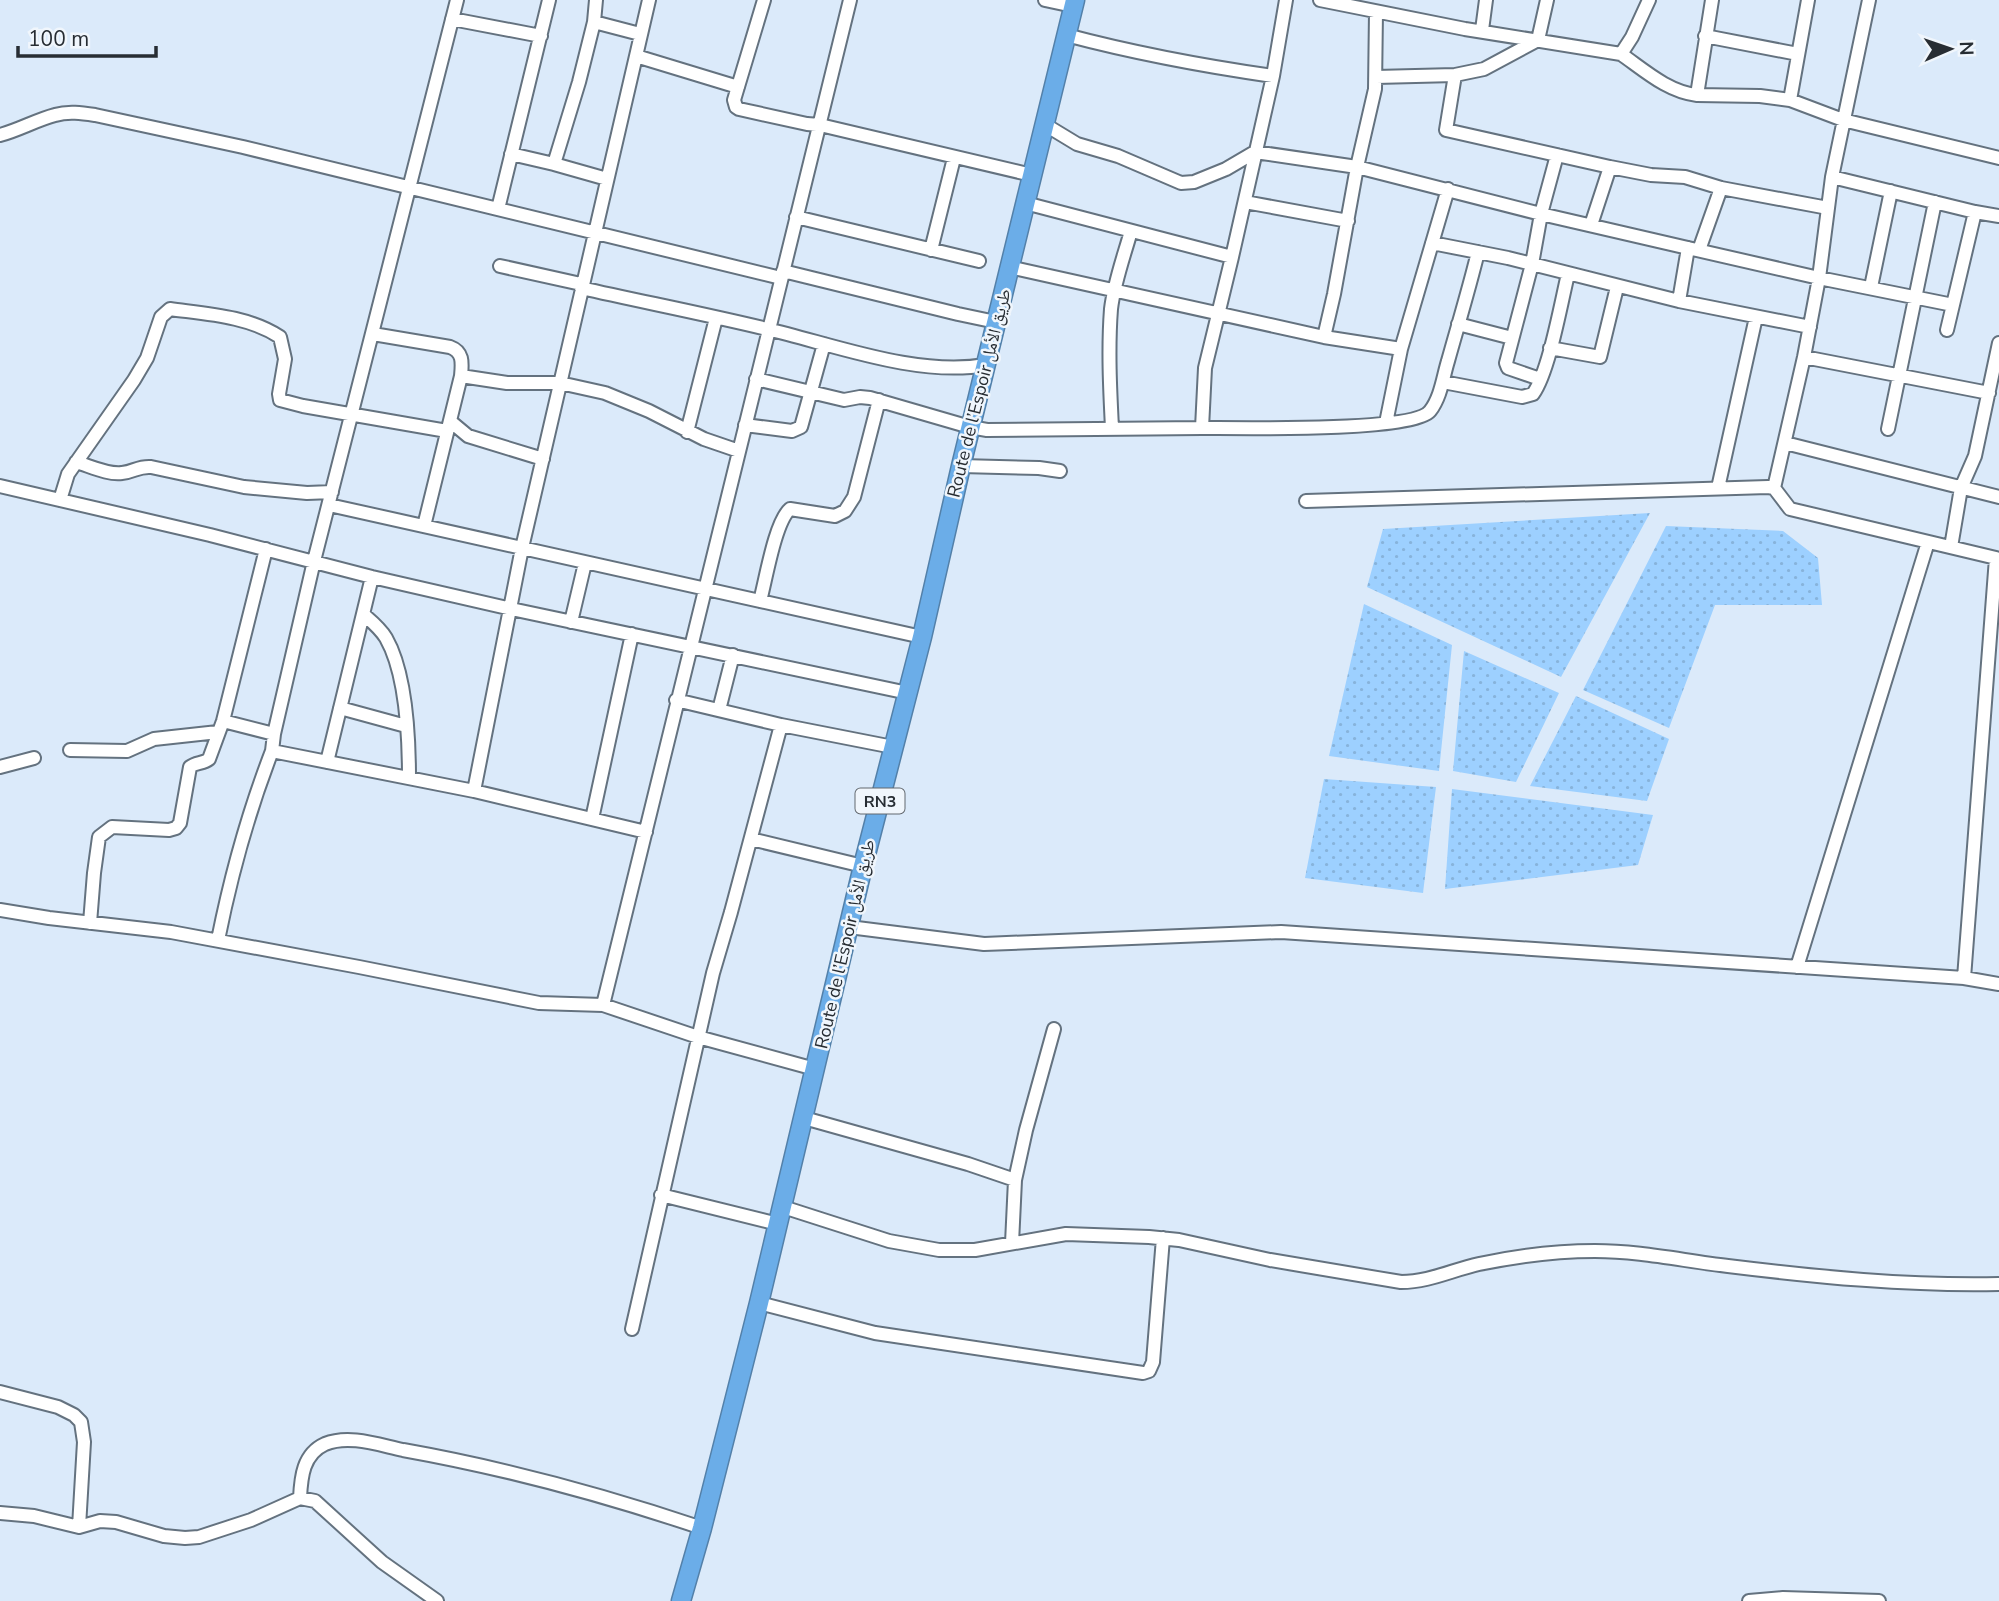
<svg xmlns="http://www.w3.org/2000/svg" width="1999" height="1601" viewBox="0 0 1999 1601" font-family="'Nunito Sans','Noto Naskh Arabic',sans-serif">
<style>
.grass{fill:url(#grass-dots)}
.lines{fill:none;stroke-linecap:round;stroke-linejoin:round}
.minor-casing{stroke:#64727f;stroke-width:16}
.highway-casing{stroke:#5380a9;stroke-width:21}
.minor{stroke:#fff;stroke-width:12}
.highway{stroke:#6bade8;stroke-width:18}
.labels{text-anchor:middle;stroke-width:5;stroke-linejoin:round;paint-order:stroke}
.shield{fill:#f0f6fc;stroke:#63696f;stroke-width:2}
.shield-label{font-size:16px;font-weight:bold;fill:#272d33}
.street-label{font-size:18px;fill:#272d33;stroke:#f0f6fc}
</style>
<defs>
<pattern id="grass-dots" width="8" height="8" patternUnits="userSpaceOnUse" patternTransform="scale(1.75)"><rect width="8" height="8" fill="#9dd0ff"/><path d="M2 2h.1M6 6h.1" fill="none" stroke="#87b3db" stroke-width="1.8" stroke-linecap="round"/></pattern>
</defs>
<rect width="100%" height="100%" fill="#dbeafa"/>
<path class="grass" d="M1650 513 1561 677 1367 587 1383 529Z
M1666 526 1783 531 1818 558 1822 605H1715L1669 728 1583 690Z
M1364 604 1452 645 1439 771 1329 756Z
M1464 651 1559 693 1516 782 1453 771Z
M1576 696 1669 739 1647 801 1530 786Z
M1324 779 1436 787 1423 893 1305 878Z
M1452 789 1653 815 1638 865 1445 889Z"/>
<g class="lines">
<defs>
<path id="minor" d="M457 0 314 561 274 734 272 751 474 791
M764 0 734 100 736 107 739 109 807 124 820 125 1032 175
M1045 0 1073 6
M1320 0 1465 29 1621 54
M1649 0 1632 37 1621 54C1644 70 1668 92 1697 95L1760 96 1790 100 1843 120 1999 158
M452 19 541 36
M594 22 640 34
M1482 30 1486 0
M1066 35C1134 53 1203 66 1273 76
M1705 36 1798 54
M636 56 738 87
M1455 75 1446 130 1610 167
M1376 77 1455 75 1484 69 1538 40 1547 0
M1697 95 1712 0
M1790 100 1808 0
M1044 124 1077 144 1118 156 1181 183 1194 182 1226 169 1255 152 1357 167 1541 214 1688 248 1819 278 1953 305
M0 135C19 130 36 120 55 115 68 111 82 113 95 115L243 147 781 278
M511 154 554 164 579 82 594 22 596 0
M554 164 607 179
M1832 177 1975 212 1999 216
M1245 202 1348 221
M1025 203 1232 257 1273 76 1286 0
M498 209 549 0
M796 217 979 261
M1591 225 1610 167 1651 175 1685 177 1721 188 1828 208
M1432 243 1508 258 1679 301 1810 327
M931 250 954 158
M1699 250 1721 188
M500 266 581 284
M1018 269 1324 337 1401 349 1448 189
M783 271 958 314 996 322
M1871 287 1891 191
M581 288C643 302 705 314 767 329 835 345 917 377 986 365
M1679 301 1688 248
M1458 324 1512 338
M1947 330 1975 212
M373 334 450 347C464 352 462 364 461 376L424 526
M1324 337 1334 294 1357 167 1375 89 1376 12
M1550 348 1600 357 1617 287
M1804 357 1989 393
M461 376 507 383H560L605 393 649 411 704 439 739 451
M756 379 844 400 860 397 870 398 970 427 987 430 1202 428 1205 368 1232 257
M1540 379 1508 368 1506 363 1532 264 1541 214 1557 155
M1443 382 1522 397 1533 394C1549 372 1561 303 1568 274
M450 421 468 436 543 459
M1386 423 1401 349
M745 425 792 431 801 427 824 344
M1112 428C1110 389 1108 349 1111 309 1114 283 1124 256 1131 231
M1202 428C1236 428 1413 432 1430 411 1441 397 1443 377 1448 361 1458 325 1469 289 1478 252
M1888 429 1935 202
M687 432 716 318
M1785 443 1999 497
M76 462C90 466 108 475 122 473 134 472 138 466 151 467L244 487 307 493 332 492
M961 466 1039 468 1060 471
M0 486 210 535 372 577 516 610 908 693
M1718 488 1756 317
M1774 488 1804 357 1819 278 1832 177 1869 0
M60 500 68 474 134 380 147 358 161 317 170 309C207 314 248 316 280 337L285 359 279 394 280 400 303 406 447 431
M1306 501 1768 487 1774 488 1790 509 1996 558 1964 978
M329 505 922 637
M1951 547 1961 488 1975 456 1999 343
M760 601C766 579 775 522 790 509L835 516 845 511 854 497 879 400
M363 614C371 621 380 628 386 638 406 673 409 738 409 778
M571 622 585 563
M676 700 781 725 893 747
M340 708 406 726
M719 710 733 655
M223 721 274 734
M70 750 127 751 154 739 218 732
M327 762 372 577
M0 767 34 758
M592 819 632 634
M646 832 474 791 522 548 649 0
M751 839 863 866
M0 910 49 918 171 932 359 967 539 1003 603 1005 698 1037 815 1069
M90 923 94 873 99 837 112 827 169 830 176 828 180 823 190 767C196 762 203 764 209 759L223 721 266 549
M849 927 984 944 1281 932 1964 978 1999 984
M218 940C231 875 248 813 272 751
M1797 967 1928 542
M603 1005 850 0
M804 1118 968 1164 1015 1180
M661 1195 778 1224
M783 1207 889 1241 939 1250H975L1066 1234 1149 1237 1179 1240 1270 1260 1401 1282C1429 1282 1452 1270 1479 1264 1517 1256 1557 1251 1595 1251 1640 1251 1684 1261 1728 1266 1817 1277 1909 1286 1999 1284
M1012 1243 1015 1180 1026 1130 1054 1029
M759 1303 875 1333 1143 1373 1149 1371 1153 1362 1163 1238
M632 1329 713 973 731 912 781 725
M0 1392 58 1407 74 1415 81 1422 84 1442 79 1527
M300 1498C301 1477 303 1454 325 1444 349 1434 379 1445 403 1450 504 1468 604 1495 702 1528
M0 1513 34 1516 79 1527 100 1521 116 1522 164 1536 185 1538 199 1537 251 1520 300 1498 315 1501 382 1562 437 1601
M1749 1601 1783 1598 1879 1601"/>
<path id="highway" d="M681 1601 702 1528 759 1303 863 866 922 637 961 466 1075 0"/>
</defs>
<use href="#minor" class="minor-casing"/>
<use href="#highway" class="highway-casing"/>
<use href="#minor" class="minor"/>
<use href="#highway" class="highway"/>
</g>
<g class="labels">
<rect class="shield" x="855.5" y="788.5" width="49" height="25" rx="5"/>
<g class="shield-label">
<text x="880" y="807">RN3</text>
</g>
<g class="street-label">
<text transform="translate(979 393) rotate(-76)" y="6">Route de l’Espoir طريق الأمل</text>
<text transform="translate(845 944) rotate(-77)" y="6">Route de l’Espoir طريق الأمل</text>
</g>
</g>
<g transform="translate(1950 49) rotate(88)" stroke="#f0f6fc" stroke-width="5" paint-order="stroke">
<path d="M0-5L12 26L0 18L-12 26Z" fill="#272d33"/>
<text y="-10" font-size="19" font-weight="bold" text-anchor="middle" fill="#272d33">N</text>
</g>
<path d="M18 46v10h138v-10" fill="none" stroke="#272d33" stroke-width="3.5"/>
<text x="28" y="46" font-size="21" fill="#272d33" stroke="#f0f6fc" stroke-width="5" paint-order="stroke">100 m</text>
</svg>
